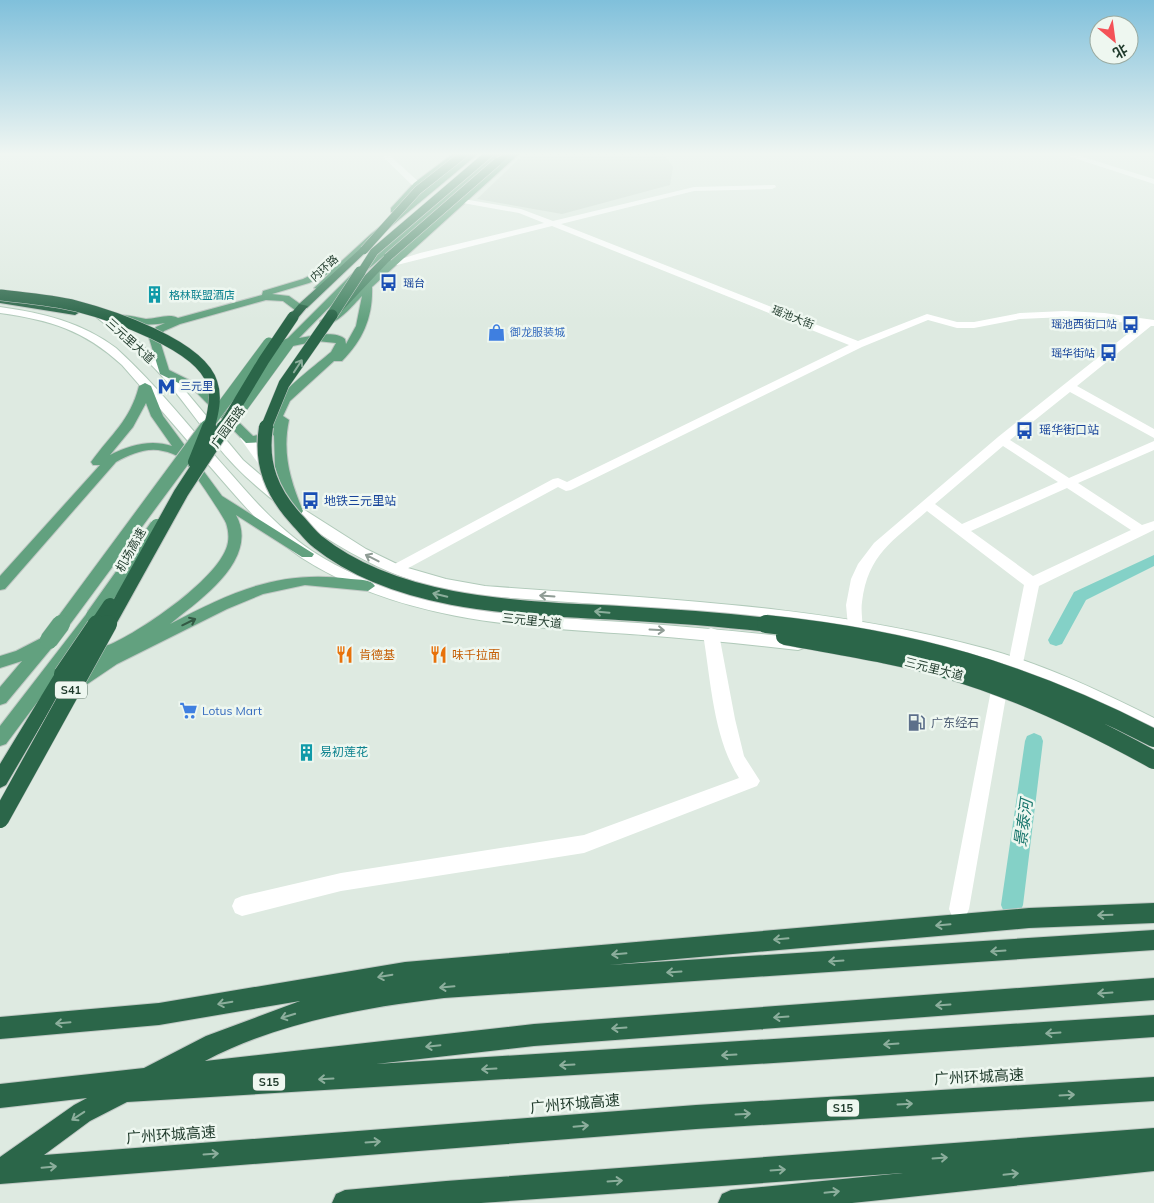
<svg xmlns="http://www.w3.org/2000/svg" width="1154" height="1203" viewBox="0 0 1154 1203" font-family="Mulish,'Noto Sans SC',sans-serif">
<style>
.built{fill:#ccdad0}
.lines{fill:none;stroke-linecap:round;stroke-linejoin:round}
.canal{fill:#84d1c7;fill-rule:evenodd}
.secondary-casing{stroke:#b1caba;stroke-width:2}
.primary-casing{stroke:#c0c8c4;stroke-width:2}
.trunk-casing{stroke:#c0c8c4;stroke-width:2}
.motorway-casing{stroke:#c0c8c4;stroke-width:2}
.minor{fill:#fff;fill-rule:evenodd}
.tertiary{fill:#fff;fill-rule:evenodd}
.secondary{fill:#fff;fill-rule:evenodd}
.primary{fill:#62a17f;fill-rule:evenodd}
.trunk{fill:#468464;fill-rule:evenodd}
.motorway{fill:#2b6649;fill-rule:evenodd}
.primary-bridge-far2-casing{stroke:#c0c8c4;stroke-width:12;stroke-linecap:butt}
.primary-bridge-far1-casing{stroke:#c0c8c4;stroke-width:16;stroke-linecap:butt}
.primary-bridge-casing{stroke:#c0c8c4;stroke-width:19;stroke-linecap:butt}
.trunk-bridge-far1-casing{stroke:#c0c8c4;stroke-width:9;stroke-linecap:butt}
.trunk-bridge-casing{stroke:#c0c8c4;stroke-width:12;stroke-linecap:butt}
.motorway-bridge-far2-casing{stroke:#c0c8c4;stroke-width:12;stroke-linecap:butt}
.motorway-bridge-far1-casing{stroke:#c0c8c4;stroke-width:16;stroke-linecap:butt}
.motorway-bridge-casing{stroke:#c0c8c4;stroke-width:19;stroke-linecap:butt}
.primary-bridge-far2{stroke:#62a17f;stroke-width:11}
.primary-bridge-far1{stroke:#62a17f;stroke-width:14}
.primary-bridge{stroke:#62a17f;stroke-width:18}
.trunk-bridge-far1{stroke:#468464;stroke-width:8}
.trunk-bridge{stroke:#468464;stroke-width:11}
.motorway-bridge-far2{stroke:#2b6649;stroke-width:11}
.motorway-bridge-far1{stroke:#2b6649;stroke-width:14}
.motorway-bridge{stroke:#2b6649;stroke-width:18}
.oneway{stroke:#8cae9c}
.oneway2{stroke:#8f9c95}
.oneway3{stroke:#335944}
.labels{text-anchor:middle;stroke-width:5;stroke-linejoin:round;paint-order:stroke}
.far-street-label{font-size:11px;fill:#1f3a2b;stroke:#eef7f0}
.far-transit-label{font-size:11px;fill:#164399;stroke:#eef7f0;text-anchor:start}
.far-culture-label{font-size:11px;fill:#0d838f;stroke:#eef7f0;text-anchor:start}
.far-shop-label{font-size:11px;fill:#366cbe;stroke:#eef7f0;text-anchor:start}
.shield{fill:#eef7f0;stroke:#5d7366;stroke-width:1}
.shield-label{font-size:11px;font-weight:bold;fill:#1f3a2b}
.street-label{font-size:12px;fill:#1f3a2b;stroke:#eef7f0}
.transit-label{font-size:12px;fill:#164399;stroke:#eef7f0;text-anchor:start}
.food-label{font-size:12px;fill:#c56008;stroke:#eef7f0;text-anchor:start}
.shop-label{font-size:12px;fill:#366cbe;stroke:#eef7f0;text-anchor:start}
.service-label{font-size:12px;fill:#4e5e75;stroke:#eef7f0;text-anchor:start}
.culture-label{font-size:12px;fill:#0d838f;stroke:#eef7f0;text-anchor:start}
.near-street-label{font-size:15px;fill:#1f3a2b;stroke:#eef7f0}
.near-water-label{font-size:16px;font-style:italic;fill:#19766c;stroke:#eef7f0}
</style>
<rect width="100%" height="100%" fill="#deeae1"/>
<path class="built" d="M525 153H664L673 167 670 185 562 214 477 199Z"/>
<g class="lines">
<path class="canal" d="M1154 555V566L1086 600 1062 644 1056 646 1050 644 1048 640 1074 592Z
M1034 733 1041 736 1043 741 1023 905 1020 912 1012 915 1004 912 1001 905 1025 741 1027 736Z"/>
<defs>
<path id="secondary" d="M0 307C43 313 81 322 116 348 158 386 194 433 232 475 256 503 281 530 312 551 407 613 528 616 638 623 691 627 745 632 798 638L804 640 806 644 804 648 798 650C746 644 695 639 643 635 528 627 403 623 302 558 268 535 241 502 214 471 183 436 153 400 122 365 84 330 50 320 0 313Z
M94 307 130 334 168 370 243 460 292 502 366 549 401 566 446 579 485 586C653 599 823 604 987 649 1045 665 1100 691 1154 718V733C1135 727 1117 715 1100 706 1063 689 1026 673 987 661 825 613 653 609 485 596 453 591 420 585 390 572 338 550 274 506 235 466 208 438 187 404 161 375 140 352 115 332 90 312L89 310Z"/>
<path id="primary" d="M454 153H462L420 187 397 212H391V208L414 183Z
M471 153H479L377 238 322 290 314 288 330 273 309 283 272 294 289 296 303 306V310H295L283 301 266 300 180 324 164 331 159 338 169 370 203 387 253 436C271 434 271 413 279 400 287 386 317 364 331 352L336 343 317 341 288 347 283 344 284 342 351 275 494 153H502L357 279 299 338C312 336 335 330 345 339L346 344 356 326 362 296C353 305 335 328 320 325V321L336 310 385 264 512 153H520L372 287C373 317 363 340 342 361H334L290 401 283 416 289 420C282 453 290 480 303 511L301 514H291L275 467 274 435 263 442 246 443 195 391 160 374 149 338 156 327 165 323C151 325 126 327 115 318 122 312 137 318 146 319 156 319 169 313 178 318L262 295 263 291 303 279 327 267 334 268 371 234Z
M145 383 151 386 163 416 222 496 314 554 312 557H302L236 515C260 559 201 599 170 624 232 592 279 569 351 579 359 580 371 579 375 586L368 591 305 585 263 594 227 609 117 664 77 691 71 689 69 685 71 681 100 658 92 661 71 657 6 744 0 746V726L88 612H98L101 616 80 645 81 647C91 649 101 648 111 644 141 631 223 576 228 542 229 535 228 529 226 523 222 514 188 463 181 458 176 455 169 452 163 451 147 447 131 454 116 462L5 589 0 590V576L100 465H93L91 462C111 434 130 421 139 386ZM146 403 151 416 172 446C151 439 129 445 110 455L133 427Z
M49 634 55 636 57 640 55 644 6 703 0 705V687L22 661 0 668V656L16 651Z"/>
<path id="trunk" d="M505 153H513L500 164H494V160Z
M361 248 368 250 307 308H299V304Z
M385 255 393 257 342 311H334V307Z"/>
<path id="motorway" d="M0 297 75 309 80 312 75 315 0 303Z
M299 304 308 306 297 319H289L288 317Z
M63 668 69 670 71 674 6 785 0 788V764L57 670Z
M1154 903V923L1029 928 609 965 1154 930V950L444 998C362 1008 279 1022 205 1061L534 1024 1154 978V1000L534 1046 376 1064 1154 1015V1037L789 1062 127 1102 90 1121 44 1155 696 1105 1154 1077V1101L696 1129 0 1184V1157L74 1105 87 1098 0 1108V1084L144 1068 206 1036 300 1001 159 1025 0 1039V1017L159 1003 405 962 1029 908Z
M1154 1128V1171L852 1203H718L722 1194 731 1190 903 1173 481 1203H332L336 1194 345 1190 446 1181Z"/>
</defs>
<use href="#secondary" class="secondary-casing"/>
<use href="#primary" class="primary-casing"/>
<use href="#trunk" class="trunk-casing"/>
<use href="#motorway" class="motorway-casing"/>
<path class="minor" d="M1059 153H1070L1154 179V184Z
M775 185 776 187 772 189 694 191 561 224 858 341 927 314 957 322H974L1020 313 1065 311 1104 313 1154 320V326H1151L1077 386 1154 429V438L1070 392 1010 440 1069 478 1154 441V450L1078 483 1142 525 1154 521V530L1039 586 1022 668 1016 670 1010 668 1008 664 1024 585 927 511C893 541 868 554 862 602 860 616 866 629 859 643H847L845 639 848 626 846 605 851 579 858 564 874 543 998 437 1140 324 1065 317 1020 319 974 328H957L928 320 862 347 571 490 566 491 558 487 401 572H391L389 569 391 566 553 479 558 478 567 482 849 345 552 226 385 268V264L420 253 544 223 519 213 446 200V196L521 209 553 221 694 187ZM1003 446 1058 482 962 524 935 504ZM1067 488 1131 530 1033 576 971 531Z
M246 434 250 435 275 467 276 470 275 473H265L240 438Z
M711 628 717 630 719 634 735 719 744 756 760 781 757 786 584 853 341 891 242 916 235 913 232 906 235 899 242 896 341 873 584 835 739 778C713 737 711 681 703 634L705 630Z
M1000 679 1006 681 1008 685 969 909 966 916 959 919 952 916 949 909 992 685 994 681Z"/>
<path class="tertiary" d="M379 153H387L420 183V187H414Z"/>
<use href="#secondary" class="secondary"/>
<use href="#primary" class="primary"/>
<use href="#trunk" class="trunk"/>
<use href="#motorway" class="motorway"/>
<defs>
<path id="primary-bridge-far2" d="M206 428 269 343
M227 428 288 344"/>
<path id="primary-bridge-far1" d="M93 616 157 526
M60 626 207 427"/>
<path id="primary-bridge" d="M49 640 61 624"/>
<path id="trunk-bridge-far1" d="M364 250 418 190 465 153
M388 257 497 162
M360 274 374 252 490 153"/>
<path id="trunk-bridge" d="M332 315 360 272"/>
<path id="motorway-bridge-far2" d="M0 295C25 298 51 300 76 306 111 315 201 345 212 383 217 397 213 414 209 428
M223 428 264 360 293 317
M266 428 284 384 332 315"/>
<path id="motorway-bridge-far1" d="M266 427C260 464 272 493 297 520 304 527 310 536 318 542 398 606 522 608 619 613 673 616 726 620 778 626
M195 462 209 427
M96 626 110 605
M107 626 181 493 224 427"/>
<path id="motorway-bridge" d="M766 624C911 639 1024 671 1154 738
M785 636C838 646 893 654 945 669 1018 690 1087 723 1154 760
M63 674 97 624
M0 819 108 624"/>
</defs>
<use href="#primary-bridge-far2" class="primary-bridge-far2-casing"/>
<use href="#primary-bridge-far1" class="primary-bridge-far1-casing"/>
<use href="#primary-bridge" class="primary-bridge-casing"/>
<use href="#trunk-bridge-far1" class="trunk-bridge-far1-casing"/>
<use href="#trunk-bridge" class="trunk-bridge-casing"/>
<use href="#motorway-bridge-far2" class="motorway-bridge-far2-casing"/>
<use href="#motorway-bridge-far1" class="motorway-bridge-far1-casing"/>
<use href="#motorway-bridge" class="motorway-bridge-casing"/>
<use href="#primary-bridge-far2" class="primary-bridge-far2"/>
<use href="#primary-bridge-far1" class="primary-bridge-far1"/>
<use href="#primary-bridge" class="primary-bridge"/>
<use href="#trunk-bridge-far1" class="trunk-bridge-far1"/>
<use href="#trunk-bridge" class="trunk-bridge"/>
<use href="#motorway-bridge-far2" class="motorway-bridge-far2"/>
<use href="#motorway-bridge-far1" class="motorway-bridge-far1"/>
<use href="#motorway-bridge" class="motorway-bridge"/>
</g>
<defs><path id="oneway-shaft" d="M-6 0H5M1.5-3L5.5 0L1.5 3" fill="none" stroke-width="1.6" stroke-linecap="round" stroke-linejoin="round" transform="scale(1.25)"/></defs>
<g class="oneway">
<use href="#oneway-shaft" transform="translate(298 366) rotate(-57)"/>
<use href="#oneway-shaft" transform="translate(440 595) rotate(-167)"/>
<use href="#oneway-shaft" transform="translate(602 612) rotate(-175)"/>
<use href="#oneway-shaft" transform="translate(1105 915) rotate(178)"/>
<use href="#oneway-shaft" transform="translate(943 925) rotate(175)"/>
<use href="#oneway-shaft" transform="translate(781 939) rotate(175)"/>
<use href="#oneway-shaft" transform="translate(998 951) rotate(176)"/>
<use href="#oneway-shaft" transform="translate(619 954) rotate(175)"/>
<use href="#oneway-shaft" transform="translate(836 961) rotate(176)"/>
<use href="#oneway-shaft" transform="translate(674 972) rotate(176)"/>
<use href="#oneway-shaft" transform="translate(385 976) rotate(170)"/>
<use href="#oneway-shaft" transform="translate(447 987) rotate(175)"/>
<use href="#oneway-shaft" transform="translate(1105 993) rotate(176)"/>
<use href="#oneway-shaft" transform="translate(225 1003) rotate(170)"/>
<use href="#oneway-shaft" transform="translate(943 1005) rotate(176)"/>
<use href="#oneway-shaft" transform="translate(288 1016) rotate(163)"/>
<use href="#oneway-shaft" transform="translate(781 1017) rotate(176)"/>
<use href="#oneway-shaft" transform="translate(63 1023) rotate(175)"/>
<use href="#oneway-shaft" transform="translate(619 1028) rotate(176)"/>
<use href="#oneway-shaft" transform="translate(1053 1033) rotate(176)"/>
<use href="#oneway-shaft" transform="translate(891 1044) rotate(176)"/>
<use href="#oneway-shaft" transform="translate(433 1046) rotate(174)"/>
<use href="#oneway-shaft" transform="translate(729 1055) rotate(177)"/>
<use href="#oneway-shaft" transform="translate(567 1065) rotate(177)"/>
<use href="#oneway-shaft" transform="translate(489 1069) rotate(177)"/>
<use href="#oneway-shaft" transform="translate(326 1079) rotate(177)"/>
<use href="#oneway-shaft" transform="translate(1067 1095) rotate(-3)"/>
<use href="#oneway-shaft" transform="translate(905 1104) rotate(-3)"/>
<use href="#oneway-shaft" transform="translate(743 1114) rotate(-3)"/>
<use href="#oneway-shaft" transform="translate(78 1116) rotate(147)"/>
<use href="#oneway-shaft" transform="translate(581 1126) rotate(-5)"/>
<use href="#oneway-shaft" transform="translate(373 1142) rotate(-4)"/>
<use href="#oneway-shaft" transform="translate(211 1154) rotate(-4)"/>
<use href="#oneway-shaft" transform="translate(940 1158) rotate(-4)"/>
<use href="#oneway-shaft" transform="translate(49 1167) rotate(-5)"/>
<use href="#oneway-shaft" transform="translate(778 1170) rotate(-4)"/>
<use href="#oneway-shaft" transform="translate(1011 1174) rotate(-6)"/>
<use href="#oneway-shaft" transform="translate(615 1181) rotate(-4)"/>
<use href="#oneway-shaft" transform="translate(832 1192) rotate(-6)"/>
</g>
<g class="oneway2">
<use href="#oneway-shaft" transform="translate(372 558) rotate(-153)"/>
<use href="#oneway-shaft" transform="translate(547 596) rotate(-176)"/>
<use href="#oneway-shaft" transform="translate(657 630) rotate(3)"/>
</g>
<use class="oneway3" href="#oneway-shaft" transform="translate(189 622) rotate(-26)"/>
<linearGradient id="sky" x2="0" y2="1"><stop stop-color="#80c0db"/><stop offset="0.48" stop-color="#f0f6f2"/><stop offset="1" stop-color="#f0f6f2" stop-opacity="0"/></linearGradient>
<rect width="1154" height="321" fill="url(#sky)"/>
<defs>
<symbol id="bus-bare" viewBox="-9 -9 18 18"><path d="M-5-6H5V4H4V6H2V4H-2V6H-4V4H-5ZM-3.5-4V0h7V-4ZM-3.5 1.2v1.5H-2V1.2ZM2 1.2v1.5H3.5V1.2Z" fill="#1a4fb4" stroke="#eef7f0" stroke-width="2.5" paint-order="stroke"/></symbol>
<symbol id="building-bare" viewBox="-9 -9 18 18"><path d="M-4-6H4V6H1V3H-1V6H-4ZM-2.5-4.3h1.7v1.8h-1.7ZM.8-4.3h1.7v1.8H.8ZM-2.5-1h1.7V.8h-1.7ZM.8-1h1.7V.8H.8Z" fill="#0f9aa8" stroke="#eef7f0" stroke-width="2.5" paint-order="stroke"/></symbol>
<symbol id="shop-bare" viewBox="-9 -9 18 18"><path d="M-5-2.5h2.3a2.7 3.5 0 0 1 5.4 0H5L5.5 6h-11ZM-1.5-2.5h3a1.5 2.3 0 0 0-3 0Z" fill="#3f7fe0" stroke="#eef7f0" stroke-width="2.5" paint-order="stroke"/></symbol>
<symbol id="metro-bare" viewBox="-9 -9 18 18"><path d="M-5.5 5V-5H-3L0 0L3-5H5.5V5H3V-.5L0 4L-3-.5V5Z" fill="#1a4fb4" stroke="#eef7f0" stroke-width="2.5" paint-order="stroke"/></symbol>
<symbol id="restaurant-bare" viewBox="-9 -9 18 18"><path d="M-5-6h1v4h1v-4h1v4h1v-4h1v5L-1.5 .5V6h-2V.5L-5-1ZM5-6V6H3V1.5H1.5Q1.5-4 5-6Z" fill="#e8710a" stroke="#eef7f0" stroke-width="2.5" paint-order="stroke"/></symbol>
<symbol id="supermarket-bare" viewBox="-9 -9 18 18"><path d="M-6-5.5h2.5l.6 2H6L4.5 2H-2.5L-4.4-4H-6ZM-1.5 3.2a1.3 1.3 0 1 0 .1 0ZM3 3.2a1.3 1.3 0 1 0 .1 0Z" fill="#3f7fe0" stroke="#eef7f0" stroke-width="2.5" paint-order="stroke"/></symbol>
<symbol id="fuel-bare" viewBox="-9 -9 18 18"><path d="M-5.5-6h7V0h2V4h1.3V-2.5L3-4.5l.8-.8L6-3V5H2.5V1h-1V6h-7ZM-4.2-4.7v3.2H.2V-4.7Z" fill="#5c6f8a" stroke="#eef7f0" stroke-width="2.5" paint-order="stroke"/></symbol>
</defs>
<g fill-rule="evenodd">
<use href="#bus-bare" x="376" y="270" width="25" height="25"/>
<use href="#building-bare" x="142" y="282" width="25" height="25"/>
<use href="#bus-bare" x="1118" y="312" width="25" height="25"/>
<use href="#shop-bare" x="484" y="320" width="25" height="25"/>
<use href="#bus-bare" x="1096" y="340" width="25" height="25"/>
<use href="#metro-bare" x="154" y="374" width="25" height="25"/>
<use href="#bus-bare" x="1012" y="418" width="25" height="25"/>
<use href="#bus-bare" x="298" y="488" width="25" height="25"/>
<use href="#restaurant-bare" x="332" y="642" width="25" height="25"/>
<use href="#restaurant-bare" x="426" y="642" width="25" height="25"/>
<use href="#supermarket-bare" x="176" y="698" width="25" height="25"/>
<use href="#fuel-bare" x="904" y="710" width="25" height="25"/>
<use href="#building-bare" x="294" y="740" width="25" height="25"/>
</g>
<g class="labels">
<g class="far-street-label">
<text transform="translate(324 268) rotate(-42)" y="4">内环路</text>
<text transform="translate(793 317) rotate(22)" y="4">瑶池大街</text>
</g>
<g class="far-transit-label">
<text x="403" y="287">瑶台</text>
<text x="1117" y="328" text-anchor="end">瑶池西街口站</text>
<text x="1095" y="357" text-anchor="end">瑶华街站</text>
<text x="180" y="390">三元里</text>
</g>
<g class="far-culture-label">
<text x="169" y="299">格林联盟酒店</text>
</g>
<g class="far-shop-label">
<text x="510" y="336">御龙服装城</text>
</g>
<g class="shield">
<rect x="55" y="681.5" width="32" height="17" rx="4"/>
<rect x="253" y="1073.5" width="32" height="17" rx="4"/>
<rect x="827" y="1099.5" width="32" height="17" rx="4"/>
</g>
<g class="shield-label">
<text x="71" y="694">S41</text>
<text x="269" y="1086">S15</text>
<text x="843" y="1112">S15</text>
</g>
<g class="street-label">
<text transform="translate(130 341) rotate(42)" y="4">三元里大道</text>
<text transform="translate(228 427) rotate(-54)" y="4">广园西路</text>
<text transform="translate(131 550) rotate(-61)" y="4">机场高速</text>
<text transform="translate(532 621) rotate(6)" y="4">三元里大道</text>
<text transform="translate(934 669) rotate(14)" y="4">三元里大道</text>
</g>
<g class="transit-label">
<text x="1039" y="434">瑶华街口站</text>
<text x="324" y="505">地铁三元里站</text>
</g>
<g class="food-label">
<text x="359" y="659">肯德基</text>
<text x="452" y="659">味千拉面</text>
</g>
<g class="shop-label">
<text x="202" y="715">Lotus Mart</text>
</g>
<g class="service-label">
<text x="931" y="727">广东经石</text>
</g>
<g class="culture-label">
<text x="320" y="756">易初莲花</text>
</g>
<g class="near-street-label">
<text transform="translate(979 1077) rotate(-3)" y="5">广州环城高速</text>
<text transform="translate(575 1104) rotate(-5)" y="5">广州环城高速</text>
<text transform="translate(171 1135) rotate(-4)" y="5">广州环城高速</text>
</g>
<g class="near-water-label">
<text transform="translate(1023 823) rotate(-82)" y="6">景泰河</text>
</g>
</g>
<g transform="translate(1114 40) rotate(151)"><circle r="24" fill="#eef7f0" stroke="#9baba1"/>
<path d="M0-4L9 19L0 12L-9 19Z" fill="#f45258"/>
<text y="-8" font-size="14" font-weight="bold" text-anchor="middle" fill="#1f3a2b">北</text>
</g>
</svg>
